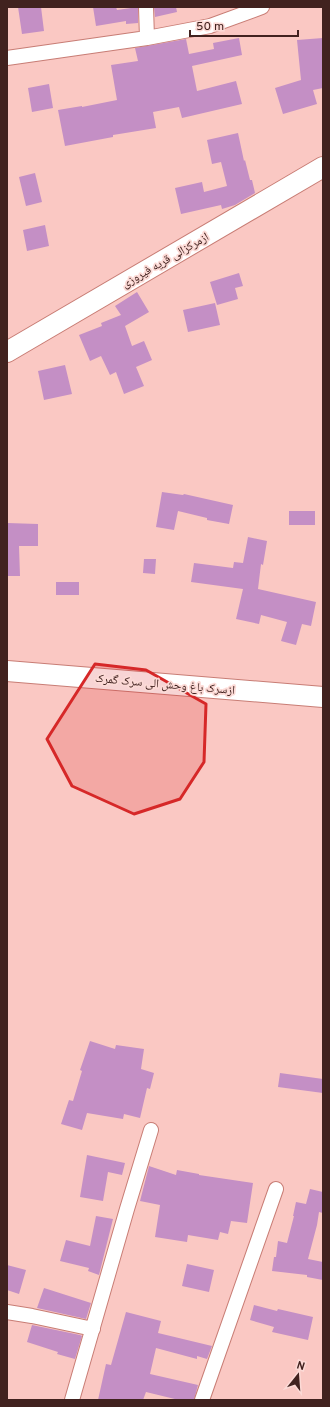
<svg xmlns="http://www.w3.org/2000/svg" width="330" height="1407" viewBox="0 0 330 1407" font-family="Overpass,'Noto Naskh Arabic',sans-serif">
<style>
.building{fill:#c48fc5}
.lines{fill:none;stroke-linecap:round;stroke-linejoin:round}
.street-casing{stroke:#c87d75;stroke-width:16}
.secondary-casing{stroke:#c87d75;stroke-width:22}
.street{stroke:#fff;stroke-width:14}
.secondary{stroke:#fff;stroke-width:20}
.marked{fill:#d62828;fill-opacity:0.2;stroke:#d62828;stroke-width:3;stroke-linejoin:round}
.labels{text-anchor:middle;stroke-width:3.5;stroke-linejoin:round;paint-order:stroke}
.street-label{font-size:12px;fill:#41221f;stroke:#fcdad6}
</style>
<rect width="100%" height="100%" fill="#fac8c3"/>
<path class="building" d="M18 7H41L44 31 22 34Z
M93 7H116L117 10 138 7V23L126 24V21L96 26Z
M154 7H176L177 12 155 17Z
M239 38 242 55 192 66 197 91 236 81 242 104 182 118 179 107 153 112 156 128 113 135V137L65 146 58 110 82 106V107L117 100 111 65 138 61 135 48 186 39 189 54 214 49 213 43Z
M323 38V88L313 90 317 104 283 114 275 88 301 80 297 40Z
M49 84 53 108 32 112 28 88Z
M238 133 244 161 245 160 250 180H252L255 193 235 205 222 209 221 205 181 214 175 188 202 182 204 192 227 186 221 162 212 164 207 140Z
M35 173 42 202 26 206 19 177Z
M45 225 49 246 27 251 23 230Z
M239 273 243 286 235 288 238 299 217 305 210 282Z
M137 292 149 312 125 326 132 346 144 341 152 360 136 367 144 386 124 394 116 372 110 375 101 356 90 361 79 335 102 326 101 323 121 315 115 306Z
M215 303 220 325 188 332 183 310Z
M65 365 72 394 44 400 38 371Z
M162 492 183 495 184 494 233 505 229 524 207 520V518L178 511 174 530 156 527Z
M289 511H315V525H289Z
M7 523 38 524V546H19L20 576H7Z
M248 537 267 541 263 565 261 564 258 589 316 602 311 626 302 624 296 645 281 641 287 622 261 615 259 624 236 619 243 589 191 582 194 563 233 568 234 562 243 563Z
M144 559H156L155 574 143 573Z
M56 582H79V595H56Z
M90 1041 115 1049 116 1045 144 1049 141 1069 154 1073 150 1089 147 1088 140 1118 124 1114 123 1119 87 1113 82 1130 61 1124 69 1100 73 1101 82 1071 80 1070Z
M280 1073 323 1079V1093L278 1087Z
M87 1155 125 1163 122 1175 108 1172 103 1201 80 1197Z
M149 1166 176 1175 177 1170 199 1174V1175L253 1183 247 1223 231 1221 228 1234 220 1232 218 1240 188 1235 187 1242 155 1237 160 1205 140 1201Z
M310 1189 323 1192V1213L319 1212 317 1225 308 1259 323 1262V1280L307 1277V1275L272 1271 274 1257H276L278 1241 287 1243 294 1216H293L296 1202 306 1204Z
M96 1216 113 1219 99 1275 88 1271 89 1268 60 1261 66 1240 90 1246Z
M187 1264 214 1270 209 1292 182 1286Z
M7 1265 26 1270 19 1294 7 1290Z
M44 1288 91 1303 86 1319 37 1308Z
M254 1305 277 1311 278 1309 313 1317 308 1340 272 1332 274 1327 250 1320Z
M126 1312 161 1321 158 1333 212 1346 207 1359 197 1356V1359L156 1348 150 1374 198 1385 194 1400H179L146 1392 143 1400H98L106 1364 111 1365Z
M32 1325 80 1335 82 1336 75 1359 57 1354 58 1352 27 1342Z"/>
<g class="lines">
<defs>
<path id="street" d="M146 7 147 38
M7 58 147 38 210 26 262 7
M7 1312 32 1316 93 1329
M72 1400 127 1209 151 1130
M202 1400 276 1189"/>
<path id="secondary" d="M7 352 323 167
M7 671 323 697"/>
</defs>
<use href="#street" class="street-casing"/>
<use href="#secondary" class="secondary-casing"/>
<use href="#street" class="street"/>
<use href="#secondary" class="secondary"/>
</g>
<path class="marked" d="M95 664 146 670 206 704 204 762 180 799 134 814 72 786 47 739Z"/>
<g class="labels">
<g class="street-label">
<text transform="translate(165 260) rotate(-30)" y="4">ازمرکزالی قریه فیروزی</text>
<text transform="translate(165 684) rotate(5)" y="4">ازسرک باغ وحش الی سرک گمرک</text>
</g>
</g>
<rect width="330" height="1407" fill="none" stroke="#41221f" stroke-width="16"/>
<g transform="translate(298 1375) rotate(17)" stroke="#fcdad6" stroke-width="3" paint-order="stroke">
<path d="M0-3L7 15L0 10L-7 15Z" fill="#41221f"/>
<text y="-6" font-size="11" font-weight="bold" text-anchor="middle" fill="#41221f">N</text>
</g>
<path d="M190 30v6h108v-6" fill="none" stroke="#41221f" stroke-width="2"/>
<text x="196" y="30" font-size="12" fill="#41221f" stroke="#fcdad6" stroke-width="3" paint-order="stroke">50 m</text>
</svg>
